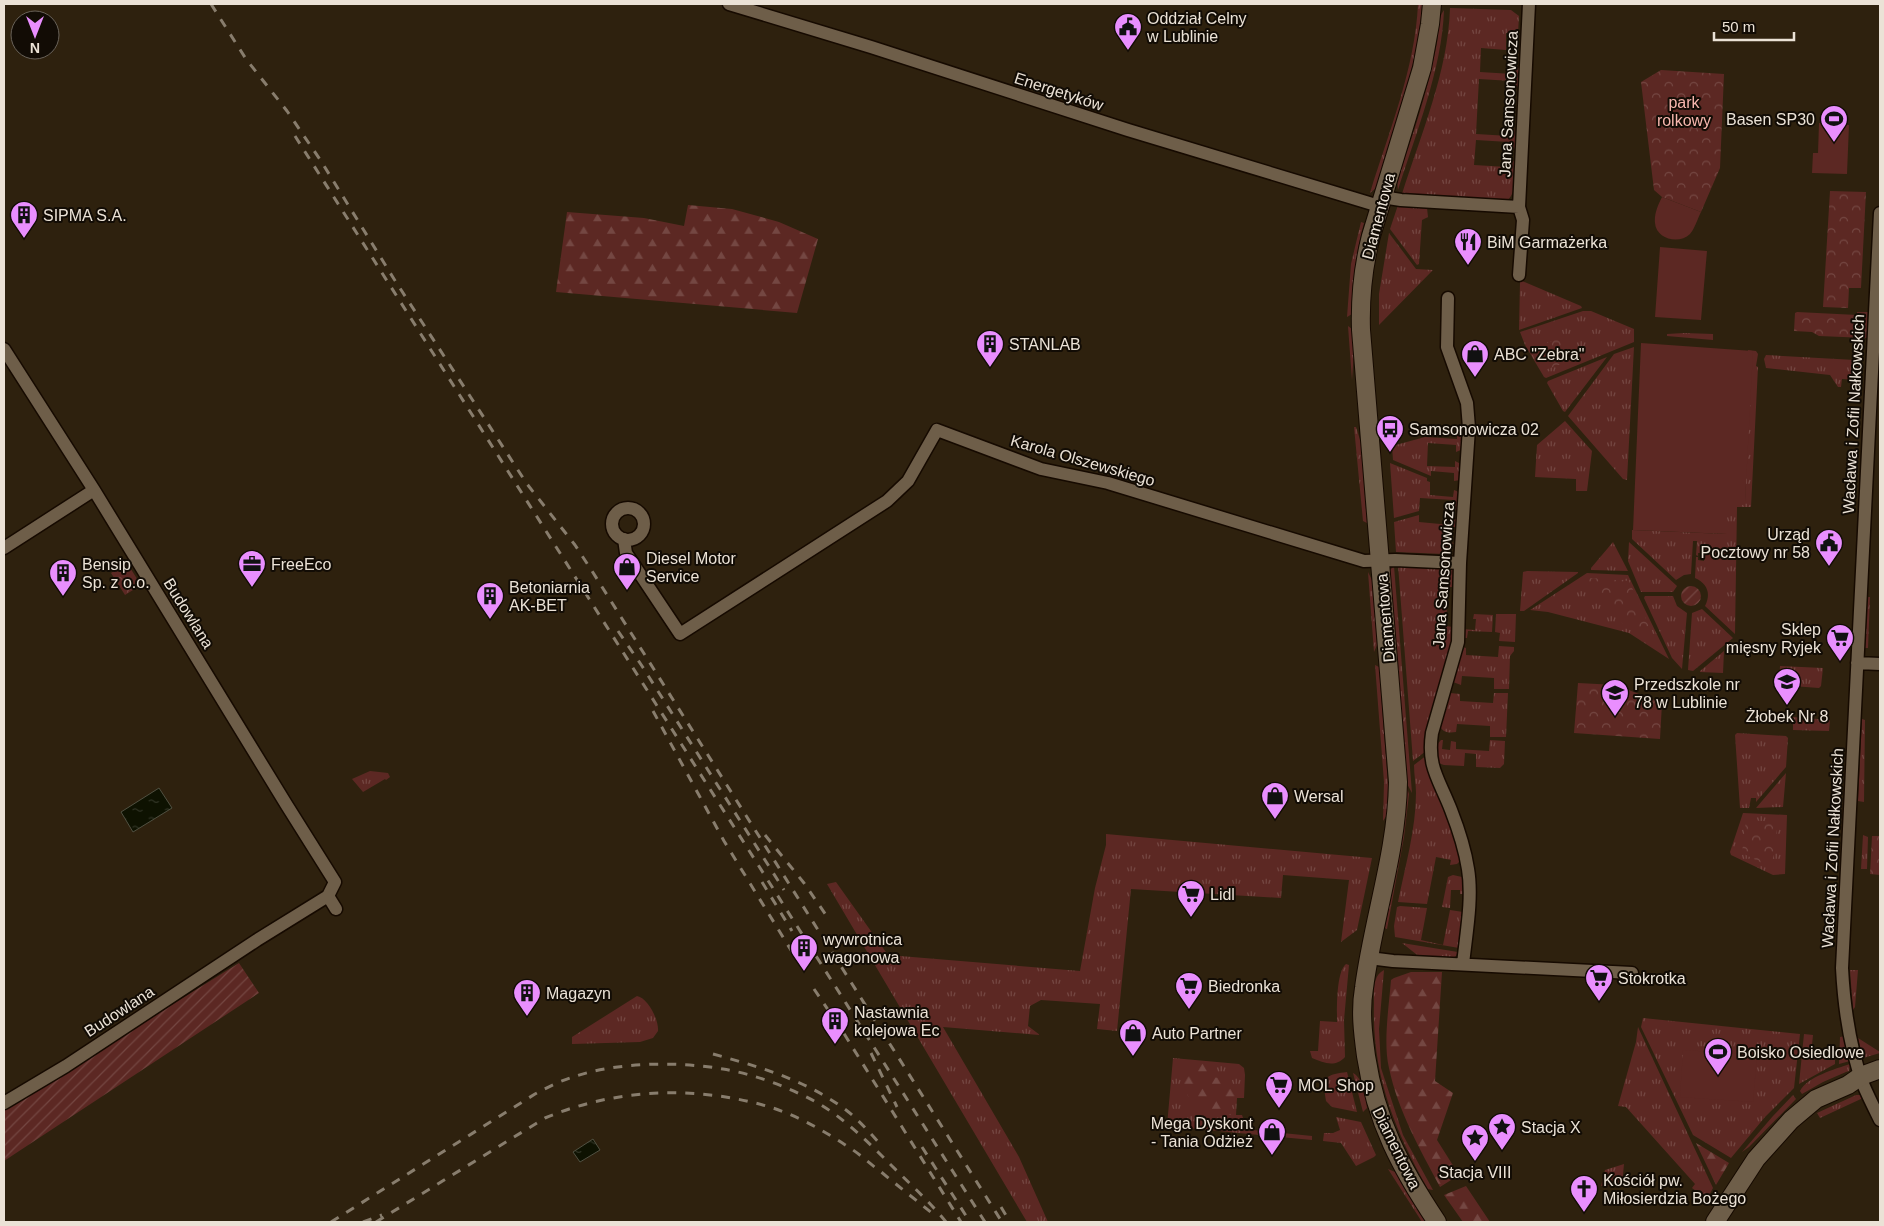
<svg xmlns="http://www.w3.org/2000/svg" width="1884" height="1226" viewBox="0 0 1884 1226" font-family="Helvetica,sans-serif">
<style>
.grass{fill:url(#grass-tufts)}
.forest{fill:url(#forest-firs)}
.park{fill:url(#park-crowns)}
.garden{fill:url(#garden-furrows)}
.pitch{fill:#5c2823}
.water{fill:url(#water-ripples);stroke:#505041}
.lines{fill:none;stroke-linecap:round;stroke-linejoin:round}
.street-casing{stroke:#160a00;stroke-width:15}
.secondary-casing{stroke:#160a00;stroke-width:20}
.street{stroke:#6e5e49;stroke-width:12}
.secondary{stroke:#6e5e49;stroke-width:18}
.rail{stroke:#887d6d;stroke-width:3;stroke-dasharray:9 9;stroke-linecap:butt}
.labels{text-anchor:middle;stroke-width:4;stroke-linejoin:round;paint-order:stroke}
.poi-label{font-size:16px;fill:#ebe2d6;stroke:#120c05;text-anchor:start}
.street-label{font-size:16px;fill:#ebe2d6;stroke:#120c05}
.park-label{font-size:16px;fill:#f7b7ae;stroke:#120c05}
</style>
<defs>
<pattern id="grass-tufts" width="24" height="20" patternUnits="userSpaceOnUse" patternTransform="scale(1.25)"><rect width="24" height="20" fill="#5c2823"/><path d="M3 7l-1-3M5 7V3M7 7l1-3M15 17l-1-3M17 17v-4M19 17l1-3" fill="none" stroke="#744742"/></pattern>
<pattern id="forest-firs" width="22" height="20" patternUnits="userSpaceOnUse" patternTransform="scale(1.25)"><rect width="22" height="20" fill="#5c2823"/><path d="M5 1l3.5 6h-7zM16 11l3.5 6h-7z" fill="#744742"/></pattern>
<pattern id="park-crowns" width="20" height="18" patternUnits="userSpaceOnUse" patternTransform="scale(1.25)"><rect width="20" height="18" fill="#5c2823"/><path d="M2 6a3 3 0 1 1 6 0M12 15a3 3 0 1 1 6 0" fill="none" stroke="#744742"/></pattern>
<pattern id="garden-furrows" width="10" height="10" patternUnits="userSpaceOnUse" patternTransform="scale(1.25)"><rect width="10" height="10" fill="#5c2823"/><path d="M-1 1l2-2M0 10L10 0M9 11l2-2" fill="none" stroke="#744742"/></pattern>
<pattern id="water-ripples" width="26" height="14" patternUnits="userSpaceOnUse" patternTransform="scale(1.25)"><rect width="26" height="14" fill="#0e1201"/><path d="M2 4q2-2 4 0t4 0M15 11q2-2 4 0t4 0" fill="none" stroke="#313425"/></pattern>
</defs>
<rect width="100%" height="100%" fill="#2e210e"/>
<path class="grass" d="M1418 4H1422C1418 67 1394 127 1376 188L1370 193C1389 131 1415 69 1418 4Z
M1450 8 1511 10 1519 16 1518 34 1506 33V50L1481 48 1480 72 1512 74 1513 65 1518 67 1520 70 1519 85 1514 90H1512V81L1479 79 1476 134 1509 136 1510 127 1513 128C1518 133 1518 146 1513 150L1508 151 1509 142 1476 140 1474 165 1507 167 1508 158 1512 159 1515 163C1514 177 1518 196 1503 203L1404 195 1402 194C1421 134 1448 72 1450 8Z
M1444 10C1442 69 1416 133 1398 190L1397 180C1413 136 1428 90 1437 43 1439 33 1437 19 1444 10Z
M1398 205 1427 208 1428 217 1422 220 1419 264 1417 265 1390 229Z
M1361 222 1364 223C1356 252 1352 282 1353 311L1352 314 1347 317 1351 264Z
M1389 233 1416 269 1433 270 1379 325V294Z
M1522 281 1581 306 1582 308 1519 330 1520 282Z
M1583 311H1591L1634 329V342L1546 378 1544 377 1525 345 1520 332Z
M1348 326 1352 329 1354 350 1352 380Z
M1684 333 1713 334V340L1667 336V334Z
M1634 347 1627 480 1623 479 1568 416 1614 354Z
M1748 350 1756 351 1758 354 1756 366 1758 367 1751 507H1737L1735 634 1705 606C1711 594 1708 584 1695 578L1696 557H1698V560L1704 561 1705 553H1698V556L1696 555 1697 541H1693L1691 574 1684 575 1676 580 1632 539V530L1726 534 1727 508 1732 502H1745Z
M1766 355 1855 360 1861 364V386L1857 388V380L1842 379 1841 387H1838L1830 375 1766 368 1764 359Z
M1607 357 1565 412 1563 411 1547 383 1548 381Z
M1565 421 1592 451 1587 491H1576V479L1535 477 1537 445Z
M1354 427H1356L1361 443 1367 523 1363 521Z
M1457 431 1463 434V449L1456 452V445L1428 443 1427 466 1455 467V461L1461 464 1460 480 1454 481V473L1431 471V476L1393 460 1392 446 1425 437 1457 439Z
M1390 463 1427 478V481L1430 482V495L1453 497 1454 490 1459 492V509L1453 510V500L1420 498 1419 511 1394 518Z
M1419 515V522L1451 525 1452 519H1456V527H1449L1448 542 1454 543 1444 554 1396 552 1394 522Z
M1613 542 1628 571 1591 570V568Z
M1629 542 1677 586 1673 592H1641L1628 561Z
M1398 565 1452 567 1454 570 1455 587H1448L1446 626 1453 627 1452 645 1426 751 1413 761Z
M1394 566 1412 793 1406 782 1390 570Z
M1527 571 1578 572V573L1524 611H1520L1523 572Z
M1368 572 1373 582 1377 645 1374 652Z
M1587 573 1628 575 1669 659 1629 633 1548 612 1530 610Z
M1645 596H1673L1677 606 1687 613 1682 669 1672 658 1644 598Z
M1867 597H1870L1868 648H1865Z
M1702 609 1733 638 1693 671 1688 670 1692 613Z
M1474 614 1493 615 1492 632 1468 631 1467 638H1464L1462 629 1475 630 1476 619H1473Z
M1496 614H1516L1515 642 1499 641 1500 633 1495 632Z
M1499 646 1514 647V651L1510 656 1509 689H1494V678L1462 676 1461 685 1453 682 1463 647 1466 648V655L1498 657Z
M1724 651 1723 673 1700 672V671Z
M1375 665 1379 667 1388 785 1387 815 1383 821 1384 782Z
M1780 666 1823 668 1821 686 1819 688 1779 685Z
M1450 693 1460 694V701L1493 703 1494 693H1508L1506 737H1490V726L1457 724 1456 732C1450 733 1443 733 1440 726Z
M1793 717 1830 720 1829 731 1793 730Z
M1862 719 1865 720 1864 802 1858 801Z
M1737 733 1786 736 1788 738 1786 767 1756 802V798H1751L1749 808H1740L1735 735Z
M1441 740H1443L1442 749 1450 750 1451 741 1456 742V749L1489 751 1490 740 1505 741 1504 764 1500 768 1476 767V754L1465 753 1464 766 1444 765 1438 763 1436 746Z
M1427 755 1439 796 1460 854 1459 862 1457 864 1450 865 1451 860 1436 857 1427 904 1398 902C1405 867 1416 829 1416 793 1416 784 1414 775 1414 765Z
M370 771 388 773 390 777 386 780 385 779 363 792 352 779Z
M1786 773 1783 807 1756 808Z
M1407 788 1409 794 1404 837 1387 929 1385 928 1404 826Z
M1743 813 1787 815 1785 874 1773 875 1731 855 1730 852Z
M1106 834 1372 858 1357 930 1341 942 1349 880 1283 875 1281 898 1131 889 1117 1031 1097 1029 1100 1004 1041 1000 1030 1006 1028 1026 1040 1035 943 1027 1019 1157 1048 1222H1027L827 884 836 882 888 955 1080 971 1095 888 1106 845Z
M1863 835 1868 837 1867 869H1861Z
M1453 875 1462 877 1463 894H1460V890H1451L1450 908 1442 907 1448 877Z
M1400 906 1427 908 1421 940 1443 945 1450 910 1463 912 1459 948 1395 937 1394 926 1397 907Z
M1402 943 1458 952 1456 956 1451 959 1421 958Z
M1346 964 1349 965 1344 1020 1345 1057C1335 1068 1324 1063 1312 1058L1310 1051H1318L1320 1021 1337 1022C1337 1009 1336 972 1346 964Z
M1384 970 1379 1029 1381 1068 1403 1135 1433 1190 1428 1189C1394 1129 1372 1074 1374 1004 1374 992 1372 976 1384 970Z
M1850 970H1858L1855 1007 1853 1010Z
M637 996C648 998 659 1020 658 1031L653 1038 640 1042 572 1044V1037Z
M1643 1018 1800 1034 1794 1088 1765 1117 1731 1158 1693 1135 1641 1027Z
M1638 1027 1713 1188 1707 1199 1692 1188 1695 1184 1626 1107 1618 1106 1636 1042Z
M1804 1034 1813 1035 1811 1055 1835 1056V1064L1799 1084Z
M1845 1036 1850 1061 1839 1064 1840 1037Z
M1858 1038 1880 1052V1053L1863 1058Z
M1173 1058 1239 1064 1244 1068 1245 1075 1244 1098H1237L1236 1115H1242L1246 1126 1253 1130 1312 1136V1140L1167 1126Z
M1850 1064 1849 1071 1846 1072 1823 1082 1802 1094 1800 1091C1807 1077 1835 1069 1850 1064Z
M1347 1072 1357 1112 1332 1107 1326 1101C1322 1077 1324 1075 1347 1072Z
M1353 1073C1363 1078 1366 1098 1367 1108L1363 1112Z
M1793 1095 1796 1099 1749 1147 1742 1152 1773 1116Z
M1856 1095H1861L1863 1098 1820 1118 1817 1113Z
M1336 1117 1361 1122 1376 1155 1374 1157 1356 1166 1341 1143 1323 1141 1324 1133H1333L1340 1130Z
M1624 1164 1622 1185 1601 1186 1605 1170Z
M1388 1169 1395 1172 1427 1222H1422Z"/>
<path class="forest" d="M688 205 732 209 779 222 818 239 797 313 556 292 567 212 644 218 684 226Z
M1411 972H1442L1435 1081 1453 1093 1437 1140 1459 1175 1440 1187C1420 1149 1398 1111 1389 1068 1383 1043 1389 1006 1391 980L1394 978Z
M1200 1062H1206L1210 1065 1213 1077 1229 1080V1086L1234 1090 1236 1094 1232 1106 1231 1115H1221L1213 1110 1199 1111C1189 1100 1174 1077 1186 1063H1193L1196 1065Z
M1696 1143 1729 1163 1716 1185Z
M1466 1186 1490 1222H1463L1444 1195Z"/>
<path class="park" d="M1661 70 1724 74 1720 168 1701 212 1662 197 1654 190 1641 82Z
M1830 191 1866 192 1861 288H1849L1848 308 1823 307Z
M1797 312 1857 315V312H1868L1867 338 1819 336 1812 332 1794 331 1795 313Z
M1569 334 1578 358 1542 371 1530 350Z
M127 563 141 585 125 595 111 573Z
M1589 578 1629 581 1649 626 1628 630 1588 582Z
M1578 683 1616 685 1662 703 1660 739 1574 733Z
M1746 820 1778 822 1772 866 1770 867 1742 853Z
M1872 836H1880V875L1870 874Z"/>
<path class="garden" d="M1681 596a10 10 0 1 1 20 0a10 10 0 1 1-20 0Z
M239 963 259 993 4 1161V1109Z"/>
<path class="pitch" d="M1819 123 1849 125 1847 174 1812 173 1813 153H1818Z
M1662 197 1701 212C1697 220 1695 228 1690 234 1679 245 1656 239 1655 223 1654 214 1658 205 1662 197Z
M1660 247 1707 251 1701 320 1655 317Z
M1641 343 1753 351 1745 502H1732V508H1727V534L1633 530Z
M1683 1050 1757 1055 1753 1102 1680 1097Z"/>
<path class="water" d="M159 788 172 808 133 832 121 812Z
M593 1139 600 1150 580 1162 573 1152Z"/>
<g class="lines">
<defs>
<path id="street" d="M729 4 871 47 1128 130 1379 206
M1382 197 1401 200 1519 207
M1880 213 1842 968C1844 1006 1850 1048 1863 1084 1868 1096 1874 1108 1880 1120
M1519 275 1523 220 1519 207 1529 4
M1448 298 1447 347 1467 403 1469 428 1460 563 1458 642 1432 733C1427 767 1439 779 1451 810 1458 828 1465 849 1468 869 1473 898 1466 935 1463 964
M4 349 94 490 286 804 335 882 328 896 257 940 66 1066 4 1103
M612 524a16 16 0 1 1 32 0a16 16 0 1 1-32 0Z
M624 539 626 553 680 634 887 501 908 481 937 430 1041 469 1108 483 1364 561 1395 560 1460 563
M4 548 94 490
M1857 663 1880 664
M328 896 336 909
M1369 958 1393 961 1632 973"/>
<path id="secondary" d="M1432 4 1430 24 1422 68 1371 236C1363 267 1360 298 1361 330L1398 782C1397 852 1373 919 1364 988 1360 1011 1363 1034 1366 1056 1376 1122 1401 1168 1437 1222
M1715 1222 1756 1159 1791 1120 1816 1099 1848 1085 1861 1076 1880 1069"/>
</defs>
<use href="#street" class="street-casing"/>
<use href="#secondary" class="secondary-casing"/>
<use href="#street" class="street"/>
<use href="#secondary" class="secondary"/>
<path class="rail" d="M211 4 246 59 287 111 321 161 394 279 527 484 575 545 592 571 1002 1222
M295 136 985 1222
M618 631 642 666 784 890
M653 711 724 841 794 955
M765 835 804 883 828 918
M762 882 792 931
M814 989 843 1032 961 1222
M871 1053 897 1107
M713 1054C760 1067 806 1080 846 1110 859 1120 870 1133 881 1145
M922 1147 970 1222
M1001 1207 1010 1222
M331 1222 535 1094C546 1088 558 1082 570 1078 615 1062 676 1061 723 1069 754 1074 788 1087 816 1102 843 1117 869 1143 891 1165 910 1184 929 1201 946 1222
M363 1222 382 1215
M376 1222 545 1118C616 1088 699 1085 773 1108 800 1117 826 1132 850 1148 861 1155 870 1164 880 1171 898 1186 916 1200 933 1214"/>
</g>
<defs>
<symbol id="civic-pin" viewBox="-11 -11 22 30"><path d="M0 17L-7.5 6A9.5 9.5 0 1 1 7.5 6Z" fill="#e98efe" stroke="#120c05"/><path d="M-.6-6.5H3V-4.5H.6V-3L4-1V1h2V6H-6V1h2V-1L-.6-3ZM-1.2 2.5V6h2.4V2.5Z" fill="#111"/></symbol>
<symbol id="stadium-pin" viewBox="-11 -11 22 30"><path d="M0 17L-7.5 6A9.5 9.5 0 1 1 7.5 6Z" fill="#e98efe" stroke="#120c05"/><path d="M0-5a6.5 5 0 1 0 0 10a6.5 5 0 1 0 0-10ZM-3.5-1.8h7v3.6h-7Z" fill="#111"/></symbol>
<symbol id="building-pin" viewBox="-11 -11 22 30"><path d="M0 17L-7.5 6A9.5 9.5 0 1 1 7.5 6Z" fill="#e98efe" stroke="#120c05"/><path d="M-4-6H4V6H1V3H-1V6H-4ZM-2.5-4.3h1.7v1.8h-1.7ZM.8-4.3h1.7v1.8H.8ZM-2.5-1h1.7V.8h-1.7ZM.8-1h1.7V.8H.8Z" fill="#111"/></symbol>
<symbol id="restaurant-pin" viewBox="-11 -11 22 30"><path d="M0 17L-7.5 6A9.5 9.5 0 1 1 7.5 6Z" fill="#e98efe" stroke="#120c05"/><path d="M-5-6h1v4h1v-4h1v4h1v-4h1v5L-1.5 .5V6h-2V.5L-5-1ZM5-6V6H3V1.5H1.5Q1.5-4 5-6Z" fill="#111"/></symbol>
<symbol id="shop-pin" viewBox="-11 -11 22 30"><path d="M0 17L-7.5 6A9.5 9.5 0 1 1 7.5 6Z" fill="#e98efe" stroke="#120c05"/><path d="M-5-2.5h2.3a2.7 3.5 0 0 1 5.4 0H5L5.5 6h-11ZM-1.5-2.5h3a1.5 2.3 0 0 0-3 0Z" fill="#111"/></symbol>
<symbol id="bus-pin" viewBox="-11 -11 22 30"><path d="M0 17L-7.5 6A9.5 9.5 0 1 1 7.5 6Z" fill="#e98efe" stroke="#120c05"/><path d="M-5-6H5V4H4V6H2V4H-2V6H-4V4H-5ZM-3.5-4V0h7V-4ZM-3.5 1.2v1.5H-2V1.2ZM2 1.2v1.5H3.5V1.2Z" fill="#111"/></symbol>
<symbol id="office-pin" viewBox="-11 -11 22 30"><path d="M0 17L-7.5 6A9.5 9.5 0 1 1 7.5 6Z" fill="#e98efe" stroke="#120c05"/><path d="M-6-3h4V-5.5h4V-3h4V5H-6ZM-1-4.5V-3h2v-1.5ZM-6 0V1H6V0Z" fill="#111"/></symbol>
<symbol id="supermarket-pin" viewBox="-11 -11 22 30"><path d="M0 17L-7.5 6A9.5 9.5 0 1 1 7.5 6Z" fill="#e98efe" stroke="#120c05"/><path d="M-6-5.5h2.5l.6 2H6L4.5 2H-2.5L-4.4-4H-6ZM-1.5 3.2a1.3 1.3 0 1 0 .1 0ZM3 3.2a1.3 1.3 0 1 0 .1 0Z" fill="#111"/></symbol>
<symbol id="school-pin" viewBox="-11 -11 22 30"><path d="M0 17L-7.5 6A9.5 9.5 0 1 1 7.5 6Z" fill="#e98efe" stroke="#120c05"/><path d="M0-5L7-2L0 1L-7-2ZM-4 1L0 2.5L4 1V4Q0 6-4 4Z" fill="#111"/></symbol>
<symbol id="sight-pin" viewBox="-11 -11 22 30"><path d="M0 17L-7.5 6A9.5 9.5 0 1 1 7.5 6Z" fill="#e98efe" stroke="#120c05"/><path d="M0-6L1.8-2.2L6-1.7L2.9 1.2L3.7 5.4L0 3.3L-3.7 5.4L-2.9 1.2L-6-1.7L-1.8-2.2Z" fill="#111"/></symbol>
<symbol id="church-pin" viewBox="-11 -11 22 30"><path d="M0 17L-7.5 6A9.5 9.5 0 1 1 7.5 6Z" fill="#e98efe" stroke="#120c05"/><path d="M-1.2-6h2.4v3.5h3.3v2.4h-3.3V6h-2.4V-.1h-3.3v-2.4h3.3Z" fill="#111"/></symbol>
</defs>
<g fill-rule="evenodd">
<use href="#civic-pin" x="1112" y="11" width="32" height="43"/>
<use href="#stadium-pin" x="1818" y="103" width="32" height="43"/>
<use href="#building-pin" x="8" y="199" width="32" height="43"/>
<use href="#restaurant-pin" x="1452" y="226" width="32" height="43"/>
<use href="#building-pin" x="974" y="328" width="32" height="43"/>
<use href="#shop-pin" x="1459" y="338" width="32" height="43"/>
<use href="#bus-pin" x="1374" y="413" width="32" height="43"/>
<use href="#civic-pin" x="1813" y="527" width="32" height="43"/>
<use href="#office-pin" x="236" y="548" width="32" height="43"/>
<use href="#shop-pin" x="611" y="551" width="32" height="43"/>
<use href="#building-pin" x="47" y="557" width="32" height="43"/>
<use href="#building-pin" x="474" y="580" width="32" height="43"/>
<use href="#supermarket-pin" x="1824" y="622" width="32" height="43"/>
<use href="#school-pin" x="1771" y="666" width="32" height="43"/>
<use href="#school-pin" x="1599" y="677" width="32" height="43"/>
<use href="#shop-pin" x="1259" y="780" width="32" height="43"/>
<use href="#supermarket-pin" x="1175" y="878" width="32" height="43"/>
<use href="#building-pin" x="788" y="932" width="32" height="43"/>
<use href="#supermarket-pin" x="1583" y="962" width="32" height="43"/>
<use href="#supermarket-pin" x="1173" y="970" width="32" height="43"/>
<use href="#building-pin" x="511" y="977" width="32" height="43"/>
<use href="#building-pin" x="819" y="1005" width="32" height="43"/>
<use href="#shop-pin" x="1117" y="1017" width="32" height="43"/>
<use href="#stadium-pin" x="1702" y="1036" width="32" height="43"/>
<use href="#supermarket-pin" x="1263" y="1069" width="32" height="43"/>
<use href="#sight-pin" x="1486" y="1111" width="32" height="43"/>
<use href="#shop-pin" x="1256" y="1116" width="32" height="43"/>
<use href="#sight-pin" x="1459" y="1122" width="32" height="43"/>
<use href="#church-pin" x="1568" y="1173" width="32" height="43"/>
</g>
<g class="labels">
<g class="poi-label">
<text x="1147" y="24">Oddział Celny<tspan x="1147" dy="18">w Lublinie</tspan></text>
<text x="1815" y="125" text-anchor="end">Basen SP30</text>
<text x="43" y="221">SIPMA S.A.</text>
<text x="1487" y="248">BiM Garmażerka</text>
<text x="1009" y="350">STANLAB</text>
<text x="1494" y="360">ABC "Zebra"</text>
<text x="1409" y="435">Samsonowicza 02</text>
<text x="1810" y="540" text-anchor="end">Urząd<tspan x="1810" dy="18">Pocztowy nr 58</tspan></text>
<text x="646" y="564">Diesel Motor<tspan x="646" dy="18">Service</tspan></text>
<text x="82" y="570">Bensip<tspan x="82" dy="18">Sp. z o.o.</tspan></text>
<text x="271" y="570">FreeEco</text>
<text x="509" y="593">Betoniarnia<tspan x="509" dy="18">AK-BET</tspan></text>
<text x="1821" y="635" text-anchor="end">Sklep<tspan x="1821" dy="18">mięsny Ryjek</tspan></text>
<text x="1634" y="690">Przedszkole nr<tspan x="1634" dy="18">78 w Lublinie</tspan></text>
<text x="1787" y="722" text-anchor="middle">Żłobek Nr 8</text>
<text x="1294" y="802">Wersal</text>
<text x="1210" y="900">Lidl</text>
<text x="823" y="945">wywrotnica<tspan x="823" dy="18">wagonowa</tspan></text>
<text x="1618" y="984">Stokrotka</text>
<text x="1208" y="992">Biedronka</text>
<text x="546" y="999">Magazyn</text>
<text x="854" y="1018">Nastawnia<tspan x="854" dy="18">kolejowa Ec</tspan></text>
<text x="1152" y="1039">Auto Partner</text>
<text x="1737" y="1058">Boisko Osiedlowe</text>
<text x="1298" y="1091">MOL Shop</text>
<text x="1253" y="1129" text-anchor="end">Mega Dyskont<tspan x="1253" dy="18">- Tania Odżież</tspan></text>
<text x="1521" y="1133">Stacja X</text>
<text x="1475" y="1178" text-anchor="middle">Stacja VIII</text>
<text x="1603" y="1186">Kościół pw.<tspan x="1603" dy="18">Miłosierdzia Bożego</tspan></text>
</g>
<g class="street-label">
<text transform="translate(1059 91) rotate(18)" y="6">Energetyków</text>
<text transform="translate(1508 104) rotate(-87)" y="6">Jana Samsonowicza</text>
<text transform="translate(1378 216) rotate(-75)" y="6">Diamentowa</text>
<text transform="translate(1853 414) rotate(-87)" y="6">Wacława i Zofii Nałkowskich</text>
<text transform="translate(1083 460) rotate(16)" y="6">Karola Olszewskiego</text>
<text transform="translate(1443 575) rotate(-86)" y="6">Jana Samsonowicza</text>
<text transform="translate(189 613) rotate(58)" y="6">Budowlana</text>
<text transform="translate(1385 618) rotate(-95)" y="6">Diamentowa</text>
<text transform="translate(1832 848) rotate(-87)" y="6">Wacława i Zofii Nałkowskich</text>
<text transform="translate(119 1011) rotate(-33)" y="6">Budowlana</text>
<text transform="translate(1397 1148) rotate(64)" y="6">Diamentowa</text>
</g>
<g class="park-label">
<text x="1684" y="108">park<tspan x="1684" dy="18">rolkowy</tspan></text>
</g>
</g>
<rect width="1884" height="1226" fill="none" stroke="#ebe2d6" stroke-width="10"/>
<g transform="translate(35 35) rotate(180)"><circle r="24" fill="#120c05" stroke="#696259"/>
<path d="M0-4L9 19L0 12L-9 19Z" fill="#e98efe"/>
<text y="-8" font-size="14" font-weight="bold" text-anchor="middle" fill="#ebe2d6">N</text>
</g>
<path d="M1714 32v8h80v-8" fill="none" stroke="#ebe2d6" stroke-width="2.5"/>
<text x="1722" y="32" font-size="15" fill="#ebe2d6" stroke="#120c05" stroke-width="4" paint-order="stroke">50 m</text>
</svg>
